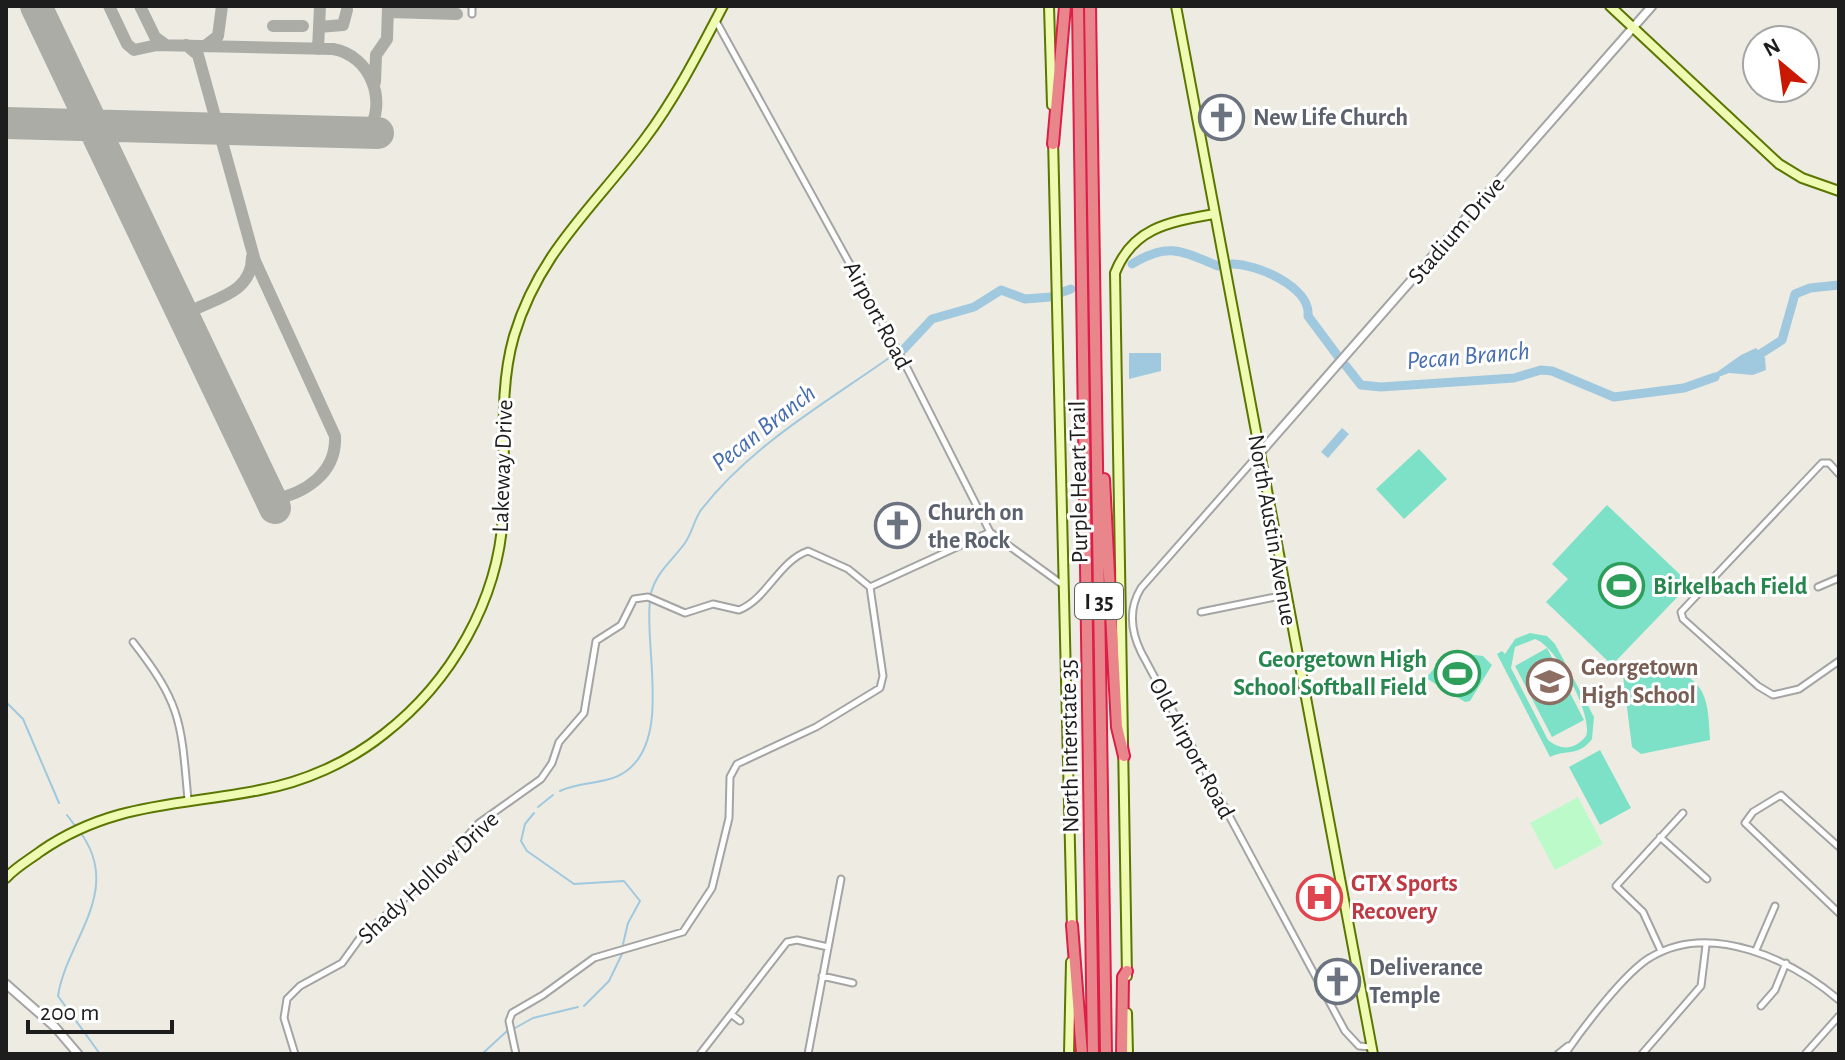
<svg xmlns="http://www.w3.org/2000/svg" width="1845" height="1060" viewBox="0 0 1845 1060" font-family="'Alegreya Sans',sans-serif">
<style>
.park{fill:#bcfbc9}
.pitch{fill:#7ce1c7;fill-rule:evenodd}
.water{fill:#a0c8de}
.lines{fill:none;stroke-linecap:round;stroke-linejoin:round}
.stream{stroke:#a0c8de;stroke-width:2}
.river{stroke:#a0c8de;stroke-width:9}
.taxiway{stroke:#acaca6;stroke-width:12}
.runway{stroke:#acaca6;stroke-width:32}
.minor-casing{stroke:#a4a4a4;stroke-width:9}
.tertiary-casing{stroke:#a4a4a4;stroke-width:11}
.secondary-casing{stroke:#5b7601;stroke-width:12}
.motorway-casing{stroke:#dd1e47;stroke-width:14}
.minor{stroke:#fff;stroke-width:5}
.tertiary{stroke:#fff;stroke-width:7}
.secondary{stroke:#effbb3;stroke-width:8}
.motorway{stroke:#e9868c;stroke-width:10}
.labels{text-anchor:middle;stroke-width:6;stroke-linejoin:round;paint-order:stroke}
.shield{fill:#fff;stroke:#616161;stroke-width:2}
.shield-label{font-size:22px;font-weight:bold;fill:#1d1d1d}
.worship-label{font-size:24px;font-weight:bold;fill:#5b616d;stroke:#fff;text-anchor:start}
.street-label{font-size:24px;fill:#1d1d1d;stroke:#fff}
.leisure-label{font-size:24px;font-weight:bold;fill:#27864d;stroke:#fff;text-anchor:start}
.education-label{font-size:24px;font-weight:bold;fill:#785e54;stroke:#fff;text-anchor:start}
.health-label{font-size:24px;font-weight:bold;fill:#be3a42;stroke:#fff;text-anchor:start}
.water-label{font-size:26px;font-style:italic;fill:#466daf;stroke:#fff}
</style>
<rect width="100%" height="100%" fill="#eeece2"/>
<path class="park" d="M1578 797 1603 844 1555 870 1530 823Z"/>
<path class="pitch" d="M1419 449 1447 479 1404 519 1376 489Z
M1607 505 1690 584 1612 665 1546 602 1568 579 1552 564Z
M1530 633 1547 636 1555 644 1594 717 1592 739C1579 757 1565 749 1550 757L1497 654 1502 651 1505 654 1515 639ZM1535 639C1556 645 1594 716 1586 736 1575 750 1561 751 1548 740L1511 668 1515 647Z
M1547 648 1584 720 1552 737 1515 666Z
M1460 653 1483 656 1492 665 1470 701 1465 702 1426 678 1441 660Z
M1665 667C1707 679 1708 699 1710 740L1641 754 1632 747 1623 676Z
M1600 750 1631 808 1600 825 1569 767Z"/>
<path class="water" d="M1756 348 1765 358 1766 370 1753 375 1729 373 1700 384 1741 355Z
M1129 353H1161V371L1129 379Z
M1342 428 1349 434 1328 458 1321 452Z"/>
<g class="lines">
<path class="stream" d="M651 593C657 571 672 561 685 543 692 533 694 520 701 510 752 444 829 401 896 353
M6 702 23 719 59 803
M560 791C579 782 608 784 625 772 672 740 644 648 650 601
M538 807 553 795
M534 813 525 824 521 841 527 851 574 884 624 881 640 901 628 923 623 944
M67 815 76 827
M80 832C124 891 66 941 58 996L100 1054
M584 1006 609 981 622 954
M515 1028 533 1018 578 1007
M482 1054 507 1031"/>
<path class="river" d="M1132 264C1168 242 1181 251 1218 266
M1232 264C1257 264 1311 287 1308 316L1340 359
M1060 293 1071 289
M903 350 932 319 974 307 1001 290 1025 299 1051 297
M1754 358 1782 340 1795 294 1810 288 1839 285
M1346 366 1361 385 1381 387 1514 378 1541 370 1552 371 1614 397 1684 388 1715 377"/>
<path class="taxiway" d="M109 6 127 44 134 50 157 45 333 49C370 55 389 102 367 133
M140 6 155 37 166 45
M388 12 457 14
M273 26H303
M319 27 343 25 347 10
M186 45 198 55 255 261 335 436C337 473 305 494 271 500
M205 46 218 36 222 6
M318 49 320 6
M375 82 376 55 387 39 388 6
M177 303 186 310H193C220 297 252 291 252 257
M189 328 188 318 193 310"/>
<path class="runway" d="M36 6 275 508
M6 123 378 133"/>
<defs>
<path id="minor" d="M472 14V6
M716 21 906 366 990 532 1063 585
M1259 454 1141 588C1128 609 1131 631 1141 652L1345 1031 1359 1046 1371 1047
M1839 474 1829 463H1822L1681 612 1683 619 1758 686 1773 695 1799 689 1839 661
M870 587 990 532
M1818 587 1839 578
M1201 612 1285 595
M133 642C182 705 181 722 188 800
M1660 837 1707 879
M1839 847 1781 795 1753 812 1745 823 1839 913
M1756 950 1775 906
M1661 951 1643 912 1616 886 1683 813
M822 976 853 983
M1761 1006 1775 990 1786 963
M731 1014 740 1021
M1806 1053 1839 1016
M295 1054 284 1018 287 999 300 986 342 963 360 938 439 868 479 823 541 779 552 763 559 742 584 713 596 641 621 625 634 599 648 597 685 613 713 604 739 610C767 599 779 561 808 551L848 569 870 587
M516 1054 509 1021 512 1013 543 995 594 958 683 932 712 888 729 818 730 777 737 764 816 727 880 688 883 676 870 587
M700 1054 787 942 797 940 828 947
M808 1054 841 879
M1558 1054 1568 1046
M1565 1054C1582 1029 1626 971 1651 957 1711 921 1792 960 1839 1000
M1642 1054 1701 986 1706 945"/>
<path id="tertiary" d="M1259 454 1652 6
M6 984 55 1027 78 1054"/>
<path id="secondary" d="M1049 6 1052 105
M1176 6 1373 1054
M1610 6 1779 164 1802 178 1839 191
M1053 139 1072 929
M6 878C16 867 29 860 41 851 112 802 180 806 260 790 304 782 349 762 384 734 451 682 498 601 503 516 507 455 497 395 514 336 539 252 594 207 644 140 675 99 699 52 723 6
M1127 976 1115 273C1133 227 1170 222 1214 214
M1127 1013 1128 1054
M1069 1054 1071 962"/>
<path id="motorway" d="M1078 6 1093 1054
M1090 6 1106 1054
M1053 144 1065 6
M1104 479 1117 727 1124 756
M1072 925 1082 1054
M1122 1054 1123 977 1127 971"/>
</defs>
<use href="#minor" class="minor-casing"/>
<use href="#tertiary" class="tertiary-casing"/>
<use href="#secondary" class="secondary-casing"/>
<use href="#motorway" class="motorway-casing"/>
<use href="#minor" class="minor"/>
<use href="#tertiary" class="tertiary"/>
<use href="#secondary" class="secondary"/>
<use href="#motorway" class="motorway"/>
</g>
<defs>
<symbol id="church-ring" viewBox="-11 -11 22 22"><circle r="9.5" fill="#fff" stroke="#6b7280" stroke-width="1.5"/><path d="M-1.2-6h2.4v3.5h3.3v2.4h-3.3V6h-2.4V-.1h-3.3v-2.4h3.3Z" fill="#6b7280"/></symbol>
<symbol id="stadium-ring" viewBox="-11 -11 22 22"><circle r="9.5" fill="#fff" stroke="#2e9e5b" stroke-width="1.5"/><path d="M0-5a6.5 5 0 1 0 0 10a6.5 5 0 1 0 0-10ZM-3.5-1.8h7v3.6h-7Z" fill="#2e9e5b"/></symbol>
<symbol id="school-ring" viewBox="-11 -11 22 22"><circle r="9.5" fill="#fff" stroke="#8d6e63" stroke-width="1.5"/><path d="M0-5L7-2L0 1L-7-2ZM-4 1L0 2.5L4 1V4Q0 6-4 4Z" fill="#8d6e63"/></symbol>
<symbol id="hospital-ring" viewBox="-11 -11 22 22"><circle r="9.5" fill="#fff" stroke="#e0444e" stroke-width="1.5"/><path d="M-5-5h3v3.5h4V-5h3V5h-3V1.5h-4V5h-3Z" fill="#e0444e"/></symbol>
</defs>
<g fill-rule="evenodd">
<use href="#church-ring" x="1196" y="92" width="51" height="51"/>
<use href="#church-ring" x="872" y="500" width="51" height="51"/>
<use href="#stadium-ring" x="1596" y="560" width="51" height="51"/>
<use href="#stadium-ring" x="1432" y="648" width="51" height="51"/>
<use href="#school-ring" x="1524" y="656" width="51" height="51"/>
<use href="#hospital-ring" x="1294" y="872" width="51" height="51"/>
<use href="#church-ring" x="1312" y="956" width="51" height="51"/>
</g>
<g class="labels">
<rect class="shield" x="1075" y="583" width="48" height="36" rx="6"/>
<g class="shield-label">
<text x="1099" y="609">I 35</text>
</g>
<g class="worship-label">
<text x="1253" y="125">New Life Church</text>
<text x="928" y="520">Church on<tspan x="928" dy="28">the Rock</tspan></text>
<text x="1369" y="975">Deliverance<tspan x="1369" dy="28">Temple</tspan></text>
</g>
<g class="street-label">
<text transform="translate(1456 230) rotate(-49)" y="8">Stadium Drive</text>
<text transform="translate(878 315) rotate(62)" y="8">Airport Road</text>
<text transform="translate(502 466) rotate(-88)" y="8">Lakeway Drive</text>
<text transform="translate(1078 482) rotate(-91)" y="8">Purple Heart Trail</text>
<text transform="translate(1273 530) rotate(80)" y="8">North Austin Avenue</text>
<text transform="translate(1069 746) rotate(-91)" y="8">North Interstate 35</text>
<text transform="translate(1192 748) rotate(62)" y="8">Old Airport Road</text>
<text transform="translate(428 877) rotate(-43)" y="8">Shady Hollow Drive</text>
</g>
<g class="leisure-label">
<text x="1653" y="594">Birkelbach Field</text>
<text x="1427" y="667" text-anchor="end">Georgetown High<tspan x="1427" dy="28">School Softball Field</tspan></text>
</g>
<g class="education-label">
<text x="1581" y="675">Georgetown<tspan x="1581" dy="28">High School</tspan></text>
</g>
<g class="health-label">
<text x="1351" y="891">GTX Sports<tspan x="1351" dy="28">Recovery</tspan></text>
</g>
<g class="water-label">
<text transform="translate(1468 355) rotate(-5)" y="9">Pecan Branch</text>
<text transform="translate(763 427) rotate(-38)" y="9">Pecan Branch</text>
</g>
</g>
<rect width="1845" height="1060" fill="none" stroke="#1d1d1d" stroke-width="16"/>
<g transform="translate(1781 64) rotate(331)"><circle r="38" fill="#ffffff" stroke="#a5a5a5" stroke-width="2"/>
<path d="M0-6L14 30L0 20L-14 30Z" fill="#c91900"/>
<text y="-12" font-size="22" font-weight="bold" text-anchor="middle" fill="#1d1d1d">N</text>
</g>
<path d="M28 1020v12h144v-12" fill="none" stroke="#1d1d1d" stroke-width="4"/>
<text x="40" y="1020" font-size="24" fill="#1d1d1d" stroke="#ffffff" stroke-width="6" paint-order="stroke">200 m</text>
</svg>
